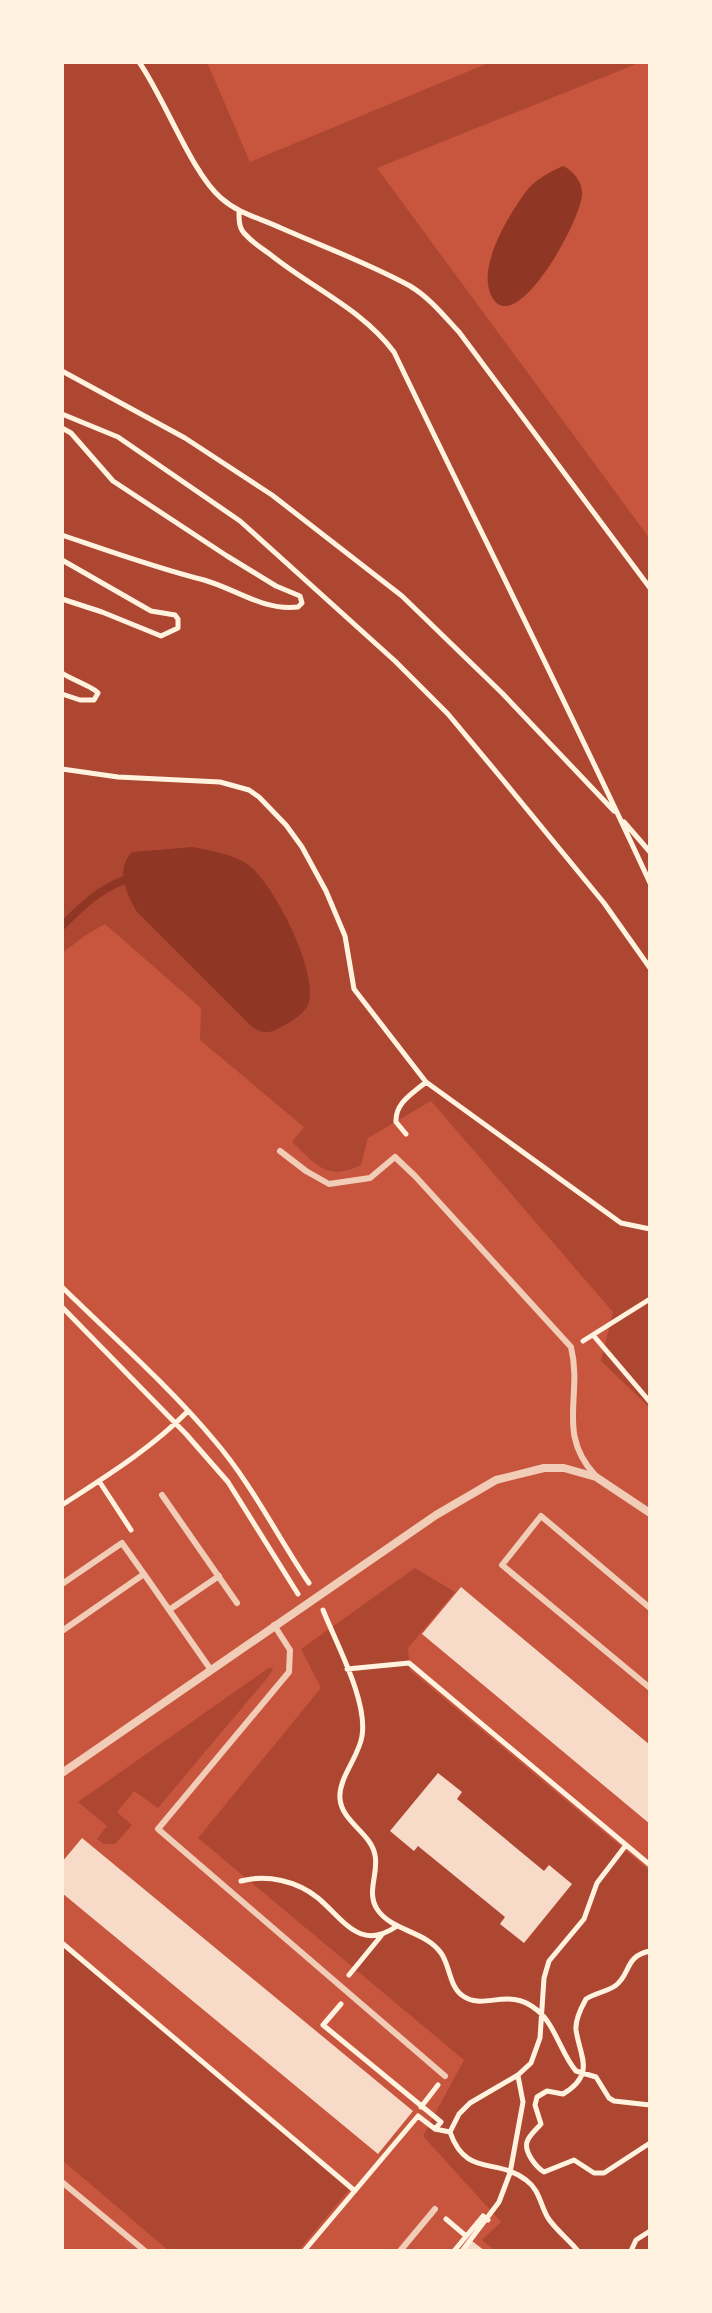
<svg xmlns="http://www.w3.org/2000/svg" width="712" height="2313" viewBox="0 0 712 2313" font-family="'DejaVu Sans',sans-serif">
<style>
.green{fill:#ae4732}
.water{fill:#8f3625}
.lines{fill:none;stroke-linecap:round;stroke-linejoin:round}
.stream{stroke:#8f3625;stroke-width:8}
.building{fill:#f7dbc8}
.path{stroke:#fff3e0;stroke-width:5}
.service{stroke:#f1ccb7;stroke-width:6}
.minor{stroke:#f1ccb7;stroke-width:8}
</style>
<rect width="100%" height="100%" fill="#c8553d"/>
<path class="green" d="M62 62H207L250 162 491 62H641L377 168 650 539V1408L601 1361 613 1312 431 1101 368 1138 361 1165C326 1182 316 1164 292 1142L304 1127 200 1040 201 1008 105 924 86 935 62 953Z
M415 1568 455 1592 408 1648 410 1670 650 1871V2251H495L482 2240 501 2222 423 2136 464 2060 198 1838 321 1688 301 1649Z
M270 1667 273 1670 268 1677 158 1808 134 1791 117 1812 132 1825 115 1844H104L97 1839 107 1826 78 1802Z
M62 1944 350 2189 298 2251H169L62 2160Z"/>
<path class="water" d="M563 166C574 171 583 183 582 195 580 220 532 308 504 306 498 306 493 300 491 295 477 265 510 213 528 189 538 178 550 172 563 166Z
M193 847C212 851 235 854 251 867 275 887 320 974 308 1005 304 1014 293 1020 285 1025 272 1032 265 1036 252 1027L137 912C126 894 115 869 132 852Z"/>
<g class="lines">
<path class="stream" d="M62 926C81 907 98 890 124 880"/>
</g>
<path class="building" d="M461 1587 650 1745V1824L422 1634Z
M438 1773 462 1792 457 1799 544 1871 549 1865 572 1884 524 1943 500 1924 505 1917 418 1846 414 1851 390 1831Z
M82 1838 413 2111 378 2154 62 1893V1862Z
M472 2241 485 2251H463Z"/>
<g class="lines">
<path class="path" d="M139 62C165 99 191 172 221 198 239 214 260 218 281 228 324 247 370 264 410 286 430 298 444 316 459 332L650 588
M239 212C239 221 239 229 246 235 253 243 263 249 271 255 312 288 362 309 394 352 479 529 568 705 650 883
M62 371 185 438 272 495 402 596 502 693 614 811
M62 414 118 437 240 521 395 661 448 714 503 780 604 903 650 968
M62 428 71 433 113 481 227 556 276 586 300 596 302 603 298 607C263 611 236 589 204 580 156 568 109 551 62 535
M62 560 151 611 175 615 178 619V628L161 636 102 612 62 599
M62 673C72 680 94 687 98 693L94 700H80L62 694
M62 769 118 777 220 782 249 790 259 797 286 825 302 847 326 891 345 936 354 989 426 1082 621 1223 650 1229
M624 822 650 852
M406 1134 396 1122C395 1103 412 1094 426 1082
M62 1287C113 1337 168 1385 214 1440 252 1484 277 1536 309 1583
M62 1307 186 1434 228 1482 298 1594
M593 1335 650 1402
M583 1341 650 1299
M99 1481 131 1530
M62 1505C105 1477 152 1448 188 1411
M323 1610C336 1643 368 1701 362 1736 359 1757 338 1778 340 1799 342 1822 371 1833 375 1855 379 1873 366 1892 377 1909 391 1931 426 1931 441 1953 450 1965 449 1987 463 1996 484 2011 509 1986 537 2010 555 2024 561 2054 576 2071L596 2077 609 2098 614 2101 650 2105
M347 1669 409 1663 650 1865
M241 1881C267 1874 297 1881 318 1898 344 1920 360 1952 397 1926
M62 1943 355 2191
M650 1951C624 1956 631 1975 615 1986 606 1992 595 1993 586 1999 581 2008 575 2020 576 2030 580 2057 596 2074 563 2094L547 2091 537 2097 535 2105 541 2124C537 2129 529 2135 527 2142 524 2152 536 2167 544 2172L574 2160 594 2173H604L650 2143
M349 1975 381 1936
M341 2004 323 2025 441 2122 435 2129
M421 2107 438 2085
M446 2219 466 2236
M304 2251 418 2116 435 2129 450 2132
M454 2251 483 2216 488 2220
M462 2251 499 2202 510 2173 523 2102 518 2076
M578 2251C569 2240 556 2230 548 2218 540 2205 540 2190 526 2180 497 2157 466 2178 450 2132L459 2114 470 2103 518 2075 531 2063 540 2038 544 1978 549 1961 584 1919 597 1883 626 1845
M631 2251 636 2240 650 2231"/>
<path class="service" d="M280 1151 306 1171 329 1184 370 1178 395 1157 415 1176 571 1347C583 1396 556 1433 595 1475
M162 1495 237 1603
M62 1584 122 1543 144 1574
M650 1608 541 1516 502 1565 650 1688
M169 1610 219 1576
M274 1625 290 1650 289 1672 158 1829 445 2076
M62 1631 144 1574 211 1670
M62 2182 145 2251
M400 2251 435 2209"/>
<path class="minor" d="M62 1773 436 1515 496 1480 544 1468H564L596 1477 650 1513"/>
</g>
<rect width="712" height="2313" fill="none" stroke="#fff3e0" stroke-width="128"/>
</svg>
